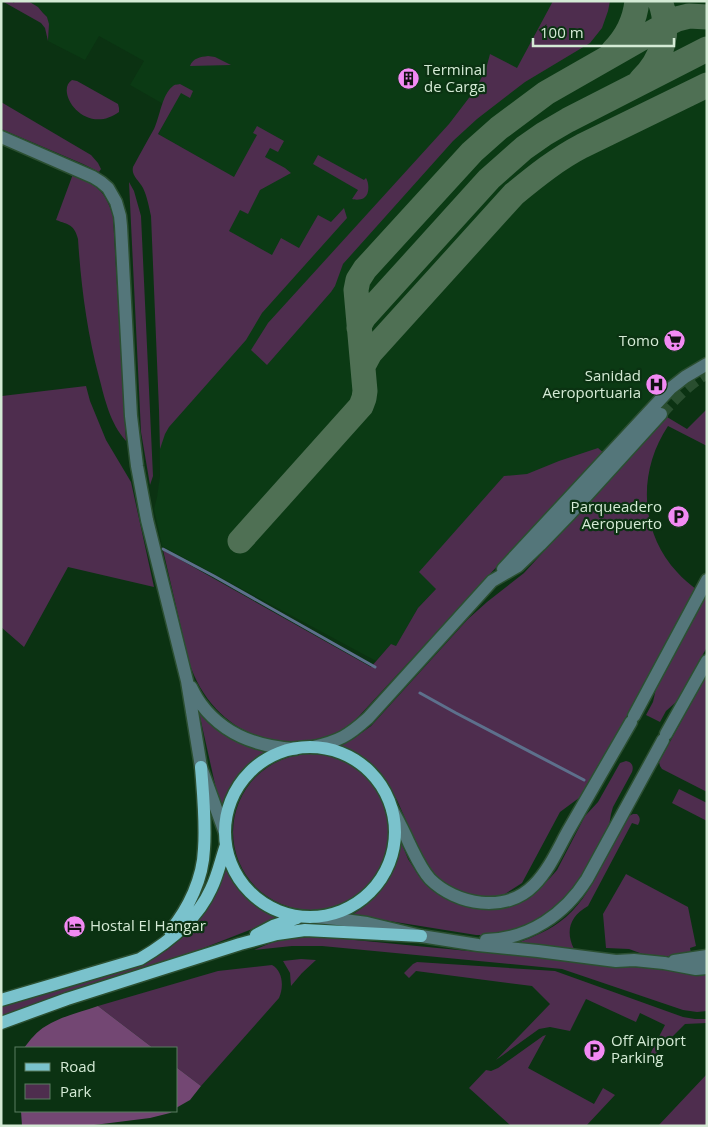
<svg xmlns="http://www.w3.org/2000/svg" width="708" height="1127" viewBox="0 0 708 1127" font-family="'Open Sans',sans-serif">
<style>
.built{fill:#0b3a14}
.green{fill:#4e2d4e}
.forest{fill:#734773}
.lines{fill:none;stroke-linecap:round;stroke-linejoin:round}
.stream{stroke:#5d708c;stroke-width:3}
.taxiway{stroke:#4f7054;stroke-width:25}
.minor-tunnel{stroke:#294e2f;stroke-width:12;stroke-dasharray:12 6;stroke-linecap:butt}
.minor-casing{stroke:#2b4f31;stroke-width:15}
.major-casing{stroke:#2b4f31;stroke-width:15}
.minor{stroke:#54767a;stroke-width:12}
.major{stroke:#7ac2cc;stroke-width:12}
.labels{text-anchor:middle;stroke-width:4.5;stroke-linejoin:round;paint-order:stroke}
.poi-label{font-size:15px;fill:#d4ead5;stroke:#0b3212;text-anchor:start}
</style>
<rect width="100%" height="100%" fill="#0b3212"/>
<path class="built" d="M2 1H707V358L605 454 594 461 436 589 418 608 396 647 391 644 376 661 162 546 154 509 157 497 160 476 159 410 206 226 200 158 158 134 172 109 130 85 144 61 99 36 85 60 48 41 49 33 47 17 38 7Z"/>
<path class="green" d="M2 1H11L14 3 15 1H28L38 7 43 13 47 17 49 24 48 41 45 28 41 23Z
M553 1H610L608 11 602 28 590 43 525 82 477 119 453 141 343 264 335 286 331 292 267 365 251 350 268 323 449 124 475 90 486 69 490 54 517 68Z
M208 56 215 57 231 65 190 66C193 58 200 57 208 56Z
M72 80 77 81 118 104 119 108V112C85 137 54 91 72 80Z
M180 84 193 91 190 98 181 93 158 134 234 177 257 135 253 133 257 126 284 141 278 152 270 148 265 157 285 168 291 173 260 190 248 214 240 210 229 231 272 255 281 238 299 248 318 215 331 222 344 208 347 218 262 313 246 340 169 427 165 434 160 449 159 410 151 216C149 207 147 196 143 188 139 180 131 176 133 167 140 154 147 141 154 129 160 117 162 94 173 86 175 84 177 85 180 84Z
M1 102 91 155 98 163 101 169 99 172 83 164 1 129Z
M318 155 364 180 366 178C369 183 370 194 364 198 361 200 355 200 352 199L358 190 313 164Z
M73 174C96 186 105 189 113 216L126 441C110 423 105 400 99 377 87 332 81 286 78 239 74 224 69 225 56 220Z
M129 182 134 191 141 216 153 476 150 485 141 432Z
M86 386 90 401 106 440 131 482 154 587 68 567 24 647 1 627V399L2 396Z
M707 409V446L668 426C638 471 639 531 677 572 683 579 690 584 697 590L583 795 560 812 522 883 505 894 495 897 474 896 456 890 440 880 428 868 419 850 397 800 383 778 369 764 355 753 337 747 353 739 371 726 468 619 487 602 524 573 667 417 687 429Z
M598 448 605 454 594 461 349 727C283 762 212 733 189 662L163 550 371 667 391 644 396 646 418 608 436 589 419 572 504 476 527 474 559 461Z
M705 596 707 597V647L679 698 675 703 666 711 660 722 646 715 653 702 657 684Z
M707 674V792L662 769 660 766 659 762Z
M198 708C221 732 232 744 266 752 244 767 230 786 221 811Z
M233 832a78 78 0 1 1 156 0a78 78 0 1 1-156 0Z
M626 761C632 762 634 766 632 772L613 807 611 814 609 826 580 882 565 902 523 928 488 935H476L352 915C381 897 396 872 400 839L408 859 419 876 427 884 453 901 534 893 550 878 557 870 585 816 598 802 620 763Z
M679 789 707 803V821L672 803Z
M633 814H637C641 818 640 821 638 825L632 823 588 906C570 916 565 931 574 949L515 944C533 937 551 930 566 917 583 902 593 883 603 864 612 848 620 832 629 816Z
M225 859C235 887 252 907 280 918L150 969 93 984 34 1004 1 1017V1007L44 993 147 961 167 950 188 933 204 913Z
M626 874 688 907 696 946 690 948 691 953 674 956H648L629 949 606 948 603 914Z
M311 937 334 938 707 974V1011L697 1012 683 1010 562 969 322 946H292L254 950 273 942 293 938Z
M301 959 316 960 302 973 291 986 290 973 283 961Z
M417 962 555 971 683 1017 695 1019H707V1023L685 1024 645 1064 665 1025 640 1013 636 1022 586 999 570 1031 550 1027 539 1029 496 1060 550 1004 532 986 416 971 409 978 404 973 413 964Z
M272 965C283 971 284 987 279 998L201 1086 176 1067V1048H153L98 1006 218 971Z
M546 1035 528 1068 594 1104 603 1088 615 1095 586 1126H511L469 1088 486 1070 491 1071 498 1068 543 1036Z
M707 1074V1126H658Z"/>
<path class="forest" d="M98 1006 153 1048H24C30 1040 37 1031 46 1026 62 1016 81 1012 98 1006Z
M176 1067 201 1086 190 1100 176 1108Z
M21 1111H173L170 1113 150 1118 86 1126H22Z"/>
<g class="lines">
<path class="stream" d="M163 549 214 576 375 667
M420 693 456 713 584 780"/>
<path class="taxiway" d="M613 51C626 38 635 20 637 1
M641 80C663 59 671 30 660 1
M359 328 360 324 364 317 489 179 524 148 544 134 568 120 707 49
M363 366 370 353 514 194C536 176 557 159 582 146L707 85
M240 541 361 406 364 398 365 391 356 290 358 280 365 269 472 152 499 128 546 93 665 25 677 19 689 16 707 17"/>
<path class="minor-tunnel" d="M661 414C675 398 689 384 707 373"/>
<defs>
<path id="minor" d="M1 137 93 177 101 182 108 188 116 202 120 216 121 226 131 416 137 466 147 520 187 681 201 767 225 833
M503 569 671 388 685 377 707 364
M191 687C194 693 197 699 201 704 224 735 258 747 295 749
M634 716 707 580
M666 734 707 661
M313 747C339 741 348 736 368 718L492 581 518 566 540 545 570 514 661 414
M392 809C398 820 404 831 409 843 415 855 421 869 430 879 456 905 506 914 534 885 549 870 558 849 568 831 589 795 610 758 631 722
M316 917 337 919 367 923 421 936 478 945 538 951 616 961 634 960 664 963 696 969 707 968
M486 940C529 939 565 914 587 879L663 740
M674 961 707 956"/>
<path id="major" d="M225 832a85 85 0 1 1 170 0a85 85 0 1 1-170 0Z
M170 931C189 908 203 878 204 849 206 822 203 794 201 767
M256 935 273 926 297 918
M1 1000 140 959C169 942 197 920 211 889 218 875 221 859 226 845
M1 1023 67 999 240 944 277 934 305 930 421 936"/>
</defs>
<use href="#minor" class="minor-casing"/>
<use href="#major" class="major-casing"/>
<use href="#minor" class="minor"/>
<use href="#major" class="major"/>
</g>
<defs>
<symbol id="building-disc" viewBox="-11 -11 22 22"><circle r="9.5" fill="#f28af3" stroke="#0b3212"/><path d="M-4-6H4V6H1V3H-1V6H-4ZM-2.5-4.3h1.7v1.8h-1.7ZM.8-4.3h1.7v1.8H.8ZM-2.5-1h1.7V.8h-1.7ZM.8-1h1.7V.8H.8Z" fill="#111"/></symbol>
<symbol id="supermarket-disc" viewBox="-11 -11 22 22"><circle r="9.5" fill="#f28af3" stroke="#0b3212"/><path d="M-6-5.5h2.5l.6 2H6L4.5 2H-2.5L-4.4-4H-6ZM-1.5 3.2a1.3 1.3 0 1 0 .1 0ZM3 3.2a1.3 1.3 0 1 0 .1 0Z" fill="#111"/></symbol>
<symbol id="hospital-disc" viewBox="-11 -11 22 22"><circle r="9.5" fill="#f28af3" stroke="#0b3212"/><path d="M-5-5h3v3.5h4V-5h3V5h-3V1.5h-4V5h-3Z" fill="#111"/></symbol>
<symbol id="parking-disc" viewBox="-11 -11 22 22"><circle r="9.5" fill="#f28af3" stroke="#0b3212"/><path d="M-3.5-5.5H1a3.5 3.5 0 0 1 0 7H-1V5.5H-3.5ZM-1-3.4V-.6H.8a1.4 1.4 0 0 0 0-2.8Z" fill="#111"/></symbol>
<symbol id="hotel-disc" viewBox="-11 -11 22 22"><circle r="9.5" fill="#f28af3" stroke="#0b3212"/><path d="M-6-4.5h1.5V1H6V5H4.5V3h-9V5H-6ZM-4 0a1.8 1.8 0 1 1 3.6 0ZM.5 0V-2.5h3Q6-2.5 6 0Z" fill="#111"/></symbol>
</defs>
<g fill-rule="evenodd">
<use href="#building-disc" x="396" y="66" width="25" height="25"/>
<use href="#supermarket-disc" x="662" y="328" width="25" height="25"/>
<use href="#hospital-disc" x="644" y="372" width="25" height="25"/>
<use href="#parking-disc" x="666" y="504" width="25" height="25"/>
<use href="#hotel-disc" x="62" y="914" width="25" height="25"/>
<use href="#parking-disc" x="582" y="1038" width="25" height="25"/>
</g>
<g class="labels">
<g class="poi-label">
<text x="424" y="75">Terminal<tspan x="424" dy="17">de Carga</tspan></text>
<text x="659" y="346" text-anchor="end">Tomo</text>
<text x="641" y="381" text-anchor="end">Sanidad<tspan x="641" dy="17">Aeroportuaria</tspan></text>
<text x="662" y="512" text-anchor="end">Parqueadero<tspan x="662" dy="17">Aeropuerto</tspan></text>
<text x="90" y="931">Hostal El Hangar</text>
<text x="611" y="1046">Off Airport<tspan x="611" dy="17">Parking</tspan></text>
</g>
</g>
<rect width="708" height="1127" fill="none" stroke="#d4ead5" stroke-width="5"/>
<rect x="15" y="1047" width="162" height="65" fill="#0b3212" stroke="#5b7c60"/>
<rect x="25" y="1063" width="25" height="8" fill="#7ac2cc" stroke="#5b7c60"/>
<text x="60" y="1072" font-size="15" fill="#d4ead5">Road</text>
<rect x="25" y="1084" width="25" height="15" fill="#4e2d4e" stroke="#5b7c60"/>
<text x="60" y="1097" font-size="15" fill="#d4ead5">Park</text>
<path d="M533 38v8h141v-8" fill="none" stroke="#d4ead5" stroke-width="2.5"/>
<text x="540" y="38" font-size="15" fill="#d4ead5" stroke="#0b3212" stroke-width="4" paint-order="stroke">100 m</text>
</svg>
